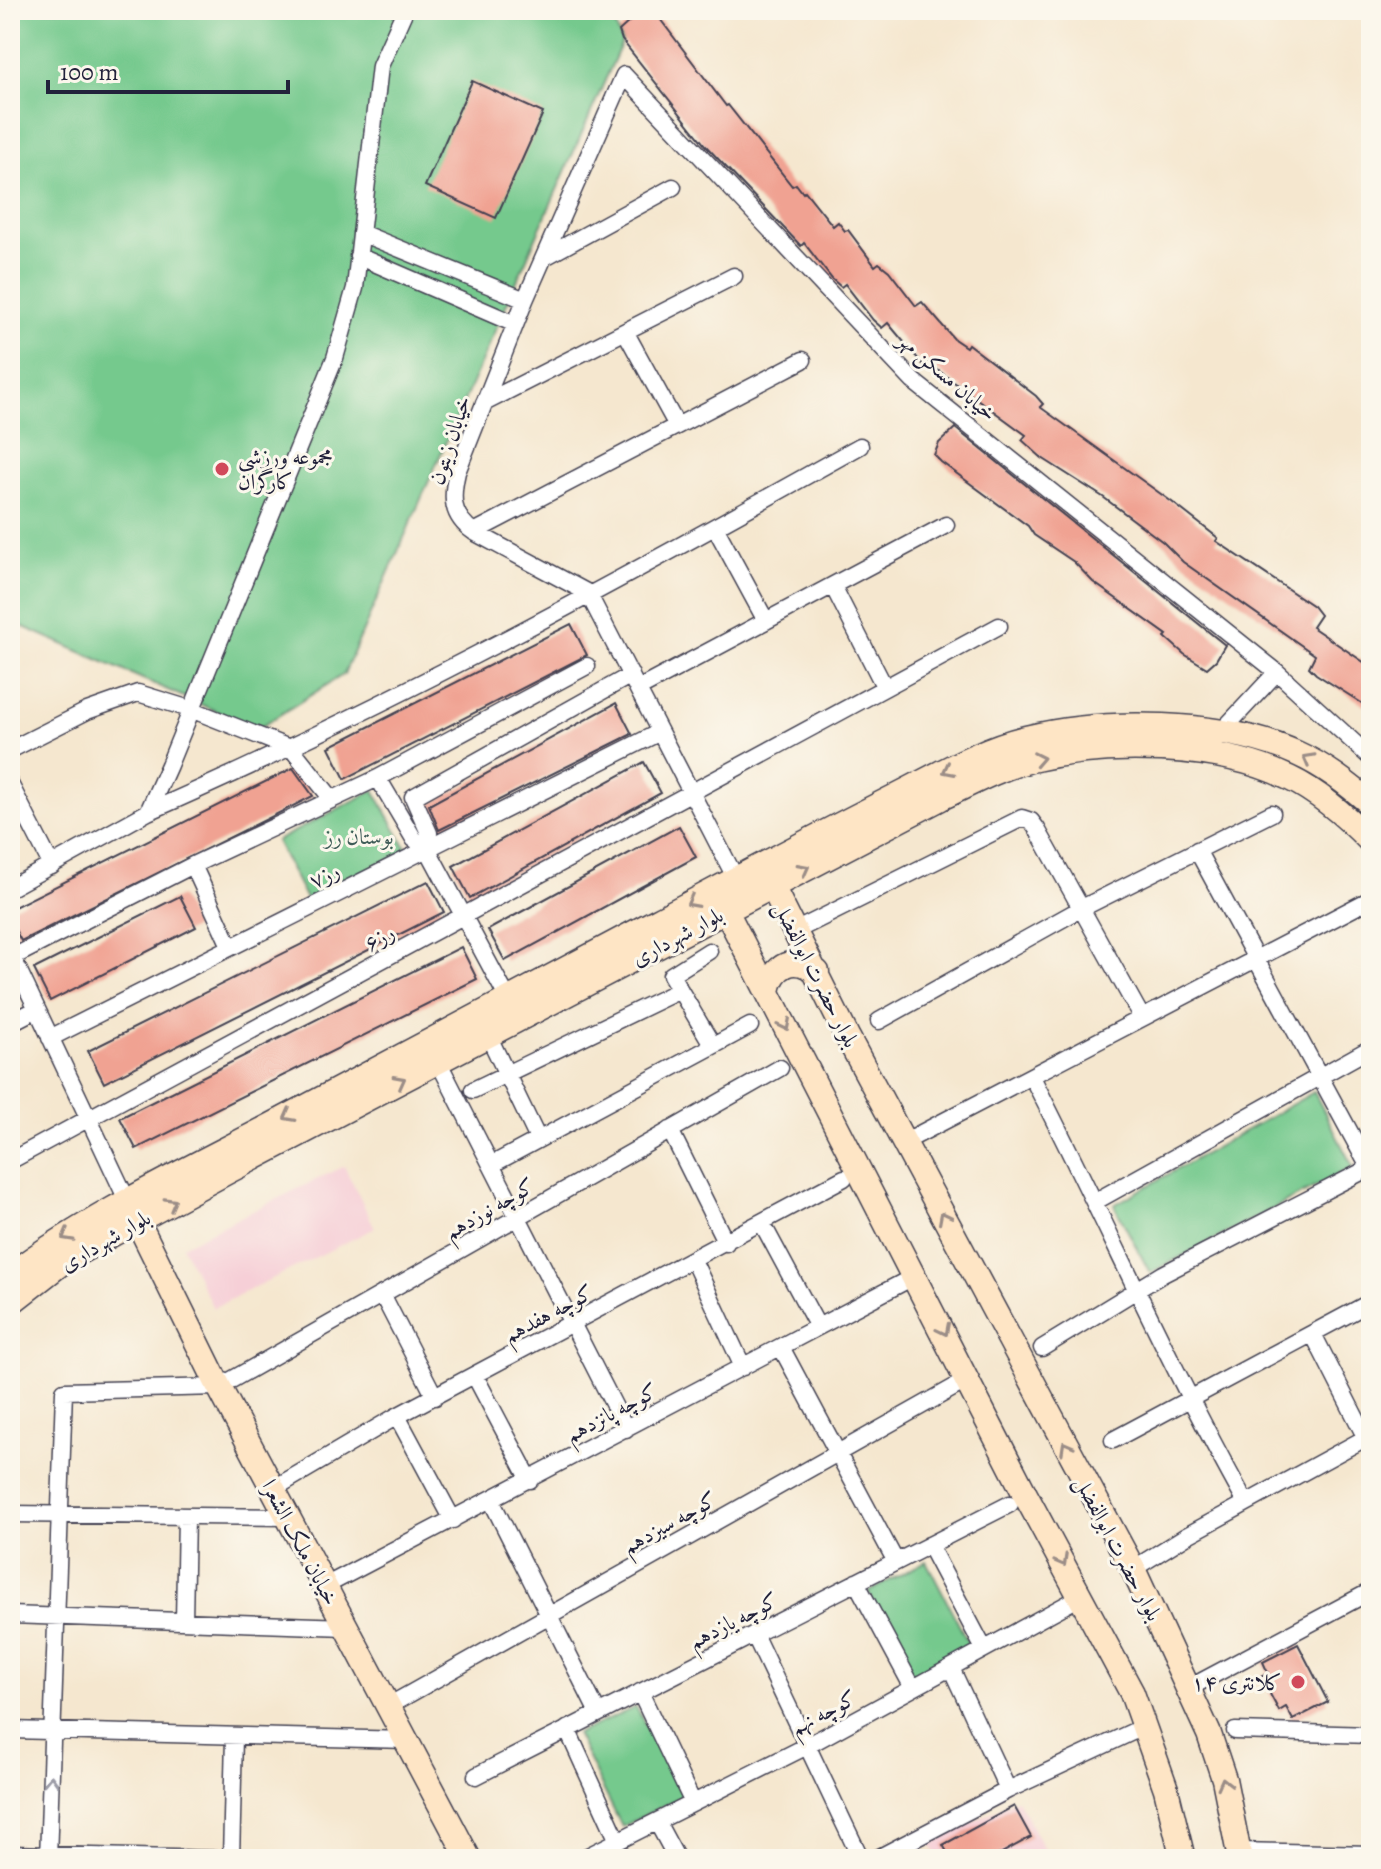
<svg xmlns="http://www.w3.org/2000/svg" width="1381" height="1869" viewBox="0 0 1381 1869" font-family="Alegreya,Amiri,serif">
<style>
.built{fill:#f6cfd7}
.green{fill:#74c98d;stroke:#4b7664;stroke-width:2}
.building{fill:#f0a292}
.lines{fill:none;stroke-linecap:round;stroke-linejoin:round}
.street-casing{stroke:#424051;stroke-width:19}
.secondary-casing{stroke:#424051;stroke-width:27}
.street{stroke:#fff;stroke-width:16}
.secondary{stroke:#fee5c5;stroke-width:24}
.oneway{stroke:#9b8d87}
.oneway2{stroke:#9c9ca7}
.poi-dot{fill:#d1495b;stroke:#fbf7ec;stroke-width:3}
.labels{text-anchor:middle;stroke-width:6;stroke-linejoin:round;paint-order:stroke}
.street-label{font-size:22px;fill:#22223b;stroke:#fbf7ec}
.poi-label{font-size:22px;fill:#22223b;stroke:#fbf7ec;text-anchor:start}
.park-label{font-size:22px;fill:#3f5c58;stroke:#fbf7ec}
</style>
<rect width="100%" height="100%" fill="#fbf7ec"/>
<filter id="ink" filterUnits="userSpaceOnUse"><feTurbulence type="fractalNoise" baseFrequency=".0125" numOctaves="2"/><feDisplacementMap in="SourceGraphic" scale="16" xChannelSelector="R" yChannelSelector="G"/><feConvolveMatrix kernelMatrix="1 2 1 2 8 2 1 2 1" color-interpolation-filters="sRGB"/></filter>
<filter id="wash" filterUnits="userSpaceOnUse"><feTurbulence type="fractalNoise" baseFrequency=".006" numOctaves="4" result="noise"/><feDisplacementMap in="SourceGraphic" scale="32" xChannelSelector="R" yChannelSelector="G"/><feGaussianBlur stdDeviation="1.8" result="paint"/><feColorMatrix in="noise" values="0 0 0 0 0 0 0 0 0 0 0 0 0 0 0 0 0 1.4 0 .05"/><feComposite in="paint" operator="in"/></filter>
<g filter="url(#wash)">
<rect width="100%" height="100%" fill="#f5e7cf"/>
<path class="built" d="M344 1166 375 1228 213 1308 182 1246Z
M1017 1799 1049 1859H939L931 1844Z"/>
<path class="green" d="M10 10H591L616 27 622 42 344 674 257 729 10 621Z
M374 790 408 851 307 901 276 841Z
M1314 1092 1353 1167 1150 1273 1114 1205Z
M926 1561 973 1652 916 1681 868 1592Z
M636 1707 683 1796 622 1827 576 1734Z"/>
<g id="blocks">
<path class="building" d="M642 10 657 15 726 106 728 105 792 186 796 184 803 193 805 191 833 226 838 222 845 231 848 230 875 266 879 263 889 271 916 306 922 302 954 339 966 347 968 344 1036 396 1043 404 1040 407 1172 502 1218 538 1216 541 1313 606 1320 615 1312 627 1371 667V709L1316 674 1309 667 1315 655 1183 562 1163 542 1103 497 1042 458 1022 440 1026 435 928 363 924 366 888 323 882 328 873 320 845 284 841 287 832 279 804 243 801 246 705 145 622 40 619 31Z
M472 81 543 113 496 218 425 186Z
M955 428 1225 645 1216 660 1207 668 1184 654 1165 637 1167 635 1093 582 1074 562 1034 535 1028 526 941 462 934 455 939 443Z
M571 624 587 655 345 779 329 747Z
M616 703 632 734 439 830 429 805Z
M644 762 661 793 470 898 453 866Z
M293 768 313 796 21 941 10 920V909Z
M679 826 696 857 505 961 488 930Z
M428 881 444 912 104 1083 88 1051Z
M180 896 196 927 50 1001 34 969Z
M461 947 477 979 136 1149 120 1118Z
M1298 1644 1328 1702 1293 1720 1286 1707 1279 1711 1261 1677 1268 1673 1263 1662Z
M1014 1806 1031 1837 991 1859H951L943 1845Z"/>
</g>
</g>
<g filter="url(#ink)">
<use href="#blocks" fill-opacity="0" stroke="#424051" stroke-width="2"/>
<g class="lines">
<defs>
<path id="street" d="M361 233 525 300
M358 256 515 324
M545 257 673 187
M626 333 676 424
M484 403 734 276
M715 527 766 621
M474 532 803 360
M833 586 884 686
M1277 672 1371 758
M638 689 946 525
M10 750 87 711 138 693 193 710 292 749 332 799
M378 778 414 839 427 848 508 999
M10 784 52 866
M148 812C393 705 628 576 860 446
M427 848 429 833 413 797 631 675
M1197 850 1371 1171
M193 865 230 946
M736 879 588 593 474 532C451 516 451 498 457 472L525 300 624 75 913 381 1277 672 1220 733
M10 888 148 812 169 765 335 358 355 288 380 66 405 10
M795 931 1022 818 1031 821 1037 829 1141 1016
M10 952 128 1202
M13 957 193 865 378 778 587 666
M879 1021 1082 908 1272 813
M10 1023 37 1009
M488 1035 538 1139
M50 1038 660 732
M713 1046 750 1026
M438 1061 626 1429
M1032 1077C1105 1219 1168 1364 1246 1503
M473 1090 680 990
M670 1130 726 1243
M904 1142 1371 899
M10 1161 999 626
M491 1165 713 1046 671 975 709 951
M1096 1201 1371 1048
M762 1223 818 1327
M693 1260 743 1367
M382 1294 435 1397
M1313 1334 1370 1446
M781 1347 896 1562
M1042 1348 1163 1274 1371 1167
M475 1376 530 1480
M397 1416 453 1520
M1113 1440 1371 1302
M273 1489 397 1416 844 1178
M491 1500 598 1713
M10 1514 288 1517
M929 1545 984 1649
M1133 1569 1186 1536 1371 1435
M856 1582 913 1688
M325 1586 915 1276
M10 1615 346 1627
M184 1621 186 1516
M754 1634 861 1859
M951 1668 1008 1790
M1189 1688 1371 1591
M640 1692 693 1803
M390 1705 969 1379
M567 1729 618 1841
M10 1730 408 1740
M1235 1731 1371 1735
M476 1776 1010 1504
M657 1822 677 1859
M1239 1851 1371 1854
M10 1854 215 1859
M48 1859 64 1391 219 1387 780 1068
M231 1859 234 1737
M582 1859 807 1746 1082 1596
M876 1859 1008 1790 1145 1726"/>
<path id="secondary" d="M768 991C773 965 795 954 817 972
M131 1208 219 1387 469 1859
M10 1275C91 1215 185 1171 274 1124 402 1056 530 988 658 920 736 879 815 837 894 797 936 776 979 749 1026 738 1103 719 1223 720 1296 753 1325 766 1348 784 1371 804
M10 1303 65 1260 227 1172 941 798C970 784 999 768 1031 760 1106 742 1219 743 1289 778 1320 793 1348 818 1371 842
M1183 1859 1166 1789 1132 1693 1026 1496 726 911 736 879 772 886 848 1038 1133 1569 1209 1734 1224 1779 1240 1859"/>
</defs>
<use href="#street" class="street-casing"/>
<use href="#secondary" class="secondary-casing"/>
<use href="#street" class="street"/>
<use href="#secondary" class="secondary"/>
</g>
<defs><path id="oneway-chevron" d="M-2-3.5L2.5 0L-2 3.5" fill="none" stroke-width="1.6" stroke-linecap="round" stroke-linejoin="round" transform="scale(2)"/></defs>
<g class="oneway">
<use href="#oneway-chevron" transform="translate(1039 759) rotate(-11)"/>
<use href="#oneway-chevron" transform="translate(1308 759) rotate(-151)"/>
<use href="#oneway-chevron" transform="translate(948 770) rotate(153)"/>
<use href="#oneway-chevron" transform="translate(804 869) rotate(-28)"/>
<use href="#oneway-chevron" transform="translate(692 902) rotate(152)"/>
<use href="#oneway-chevron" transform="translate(785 1025) rotate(63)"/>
<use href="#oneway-chevron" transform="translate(400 1081) rotate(-28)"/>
<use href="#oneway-chevron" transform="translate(289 1116) rotate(152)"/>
<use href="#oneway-chevron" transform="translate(171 1203) rotate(-29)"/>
<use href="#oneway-chevron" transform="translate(944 1217) rotate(-117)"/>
<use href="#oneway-chevron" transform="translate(67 1236) rotate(151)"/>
<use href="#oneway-chevron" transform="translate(944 1330) rotate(63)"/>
<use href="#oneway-chevron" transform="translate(1066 1447) rotate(-119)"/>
<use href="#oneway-chevron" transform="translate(1062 1561) rotate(61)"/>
<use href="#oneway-chevron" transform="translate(1224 1783) rotate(-104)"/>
</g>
<use class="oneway2" href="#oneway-chevron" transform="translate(51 1781) rotate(-88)"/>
</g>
<g class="poi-dot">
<circle cx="222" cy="469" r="8"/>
<circle cx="1298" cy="1682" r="8"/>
</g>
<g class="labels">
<g class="street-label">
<text transform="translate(948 376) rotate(41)" y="8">خیابان مسکن مهر</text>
<text transform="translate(449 440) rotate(-72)" y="8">خیابان زیتون</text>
<text transform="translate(324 875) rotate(-26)" y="8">رز۷</text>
<text transform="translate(677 936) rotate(-28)" y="8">بلوار شهرداری</text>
<text transform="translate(379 937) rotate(-29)" y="8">رز۶</text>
<text transform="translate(817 974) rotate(63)" y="8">بلوار حضرت ابوالفضل</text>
<text transform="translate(489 1208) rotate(-30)" y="8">کوچه نوزدهم</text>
<text transform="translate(105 1240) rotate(-30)" y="8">بلوار شهرداری</text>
<text transform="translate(548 1313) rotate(-28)" y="8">کوچه هفدهم</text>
<text transform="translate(611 1412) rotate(-28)" y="8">کوچه پانزدهم</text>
<text transform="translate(669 1522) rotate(-29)" y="8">کوچه سیزدهم</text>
<text transform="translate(301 1542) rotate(62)" y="8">خیابان ملک الشعرا</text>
<text transform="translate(1119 1548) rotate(62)" y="8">بلوار حضرت ابوالفضل</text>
<text transform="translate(733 1620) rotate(-27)" y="8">کوچه یازدهم</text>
<text transform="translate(823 1712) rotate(-28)" y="8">کوچه نهم</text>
</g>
<g class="poi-label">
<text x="238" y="464">مجموعه ورزشی<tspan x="238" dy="25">کارگران</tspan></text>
<text x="1282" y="1690" text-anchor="end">کلانتری ۱۴</text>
</g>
<g class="park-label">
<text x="359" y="844">بوستان رز</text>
</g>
</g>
<rect width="1381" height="1869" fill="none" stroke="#fbf7ec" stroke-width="40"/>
<path d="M48 80v12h240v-12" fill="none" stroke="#22223b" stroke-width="4"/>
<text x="60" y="80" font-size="24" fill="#22223b" stroke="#fbf7ec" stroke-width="6" paint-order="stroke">100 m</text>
</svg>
